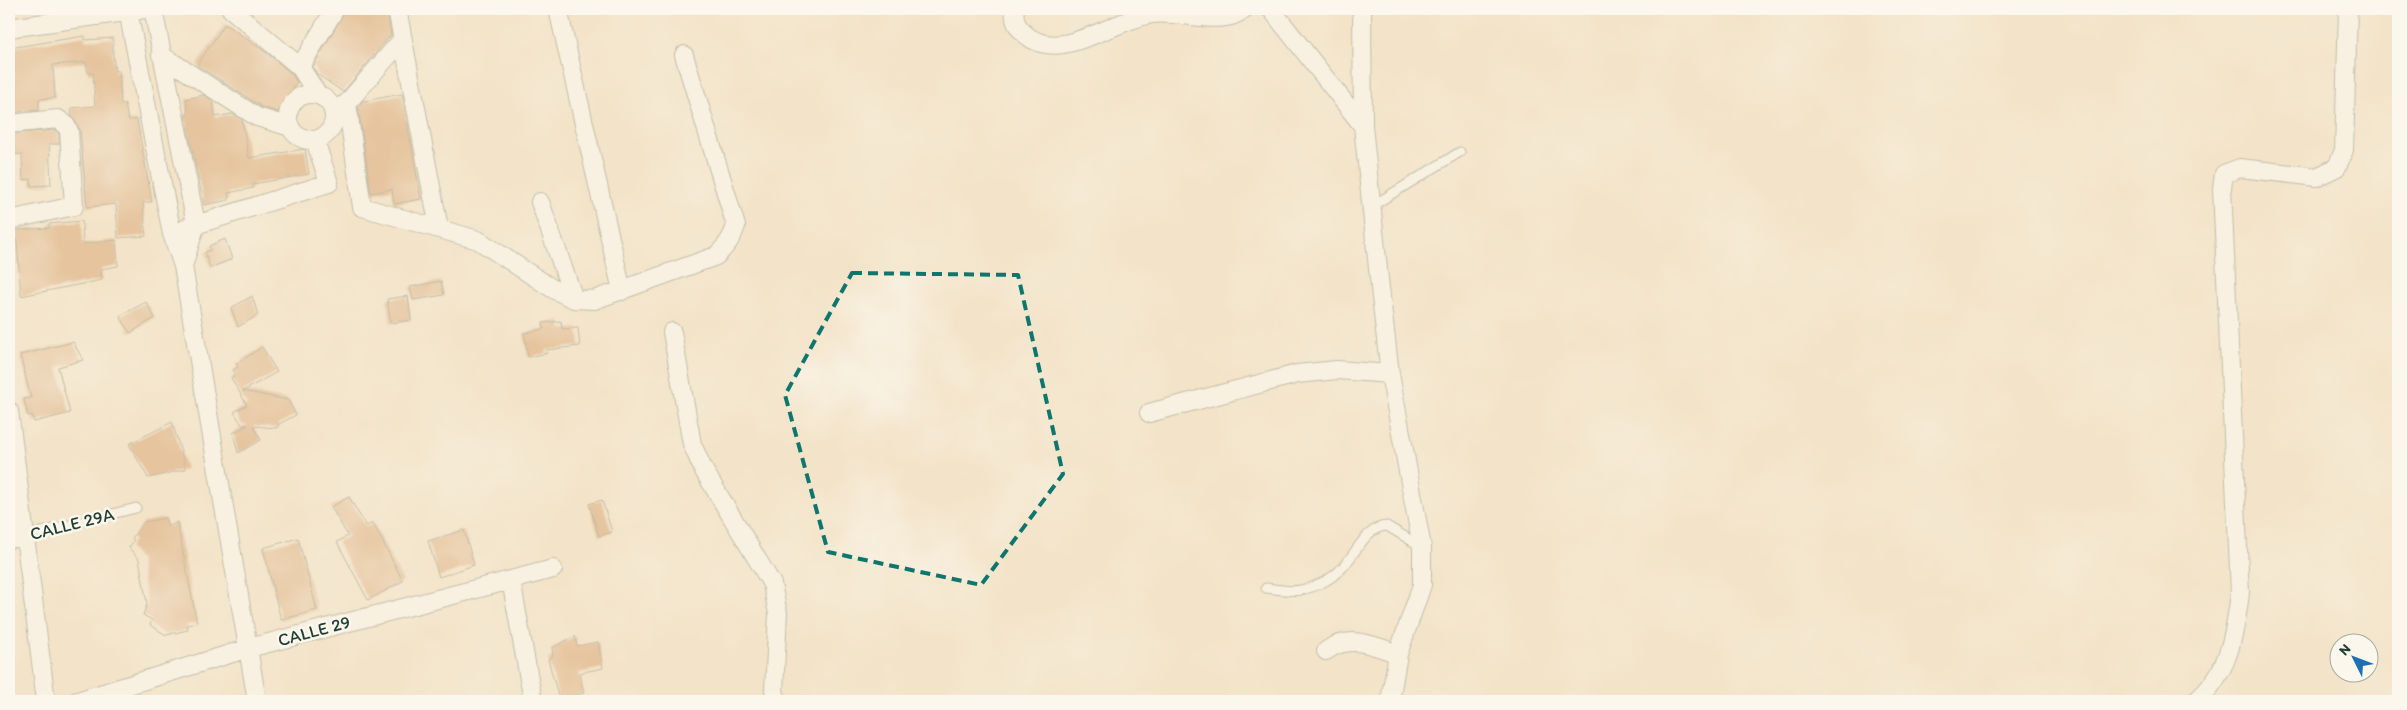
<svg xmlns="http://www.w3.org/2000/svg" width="2407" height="710" viewBox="0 0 2407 710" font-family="Itim,sans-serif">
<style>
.building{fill:#d79e6b}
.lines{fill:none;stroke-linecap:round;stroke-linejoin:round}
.lane-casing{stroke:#89907e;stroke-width:11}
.street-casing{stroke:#89907e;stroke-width:20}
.lane{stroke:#fff;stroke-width:9}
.street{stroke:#fff;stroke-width:18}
.marked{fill:none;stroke:#0f766e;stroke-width:4;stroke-dasharray:10 6;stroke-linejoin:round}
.labels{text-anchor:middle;stroke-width:5;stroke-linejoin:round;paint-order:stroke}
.street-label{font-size:18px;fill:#1f3d34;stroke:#fbf7ec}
</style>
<rect width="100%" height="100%" fill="#fbf7ec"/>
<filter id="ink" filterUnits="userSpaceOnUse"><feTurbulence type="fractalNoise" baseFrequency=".02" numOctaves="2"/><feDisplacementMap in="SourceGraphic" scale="10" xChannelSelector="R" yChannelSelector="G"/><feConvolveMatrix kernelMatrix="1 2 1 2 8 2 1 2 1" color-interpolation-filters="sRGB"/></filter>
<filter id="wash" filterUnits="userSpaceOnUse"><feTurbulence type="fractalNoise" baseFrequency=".0096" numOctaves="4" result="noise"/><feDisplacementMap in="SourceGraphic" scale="20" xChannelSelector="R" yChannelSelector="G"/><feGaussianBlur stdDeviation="1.12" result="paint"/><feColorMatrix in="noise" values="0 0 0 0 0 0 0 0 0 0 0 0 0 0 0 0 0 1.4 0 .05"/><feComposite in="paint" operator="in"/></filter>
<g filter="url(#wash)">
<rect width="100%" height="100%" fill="#f3e3c8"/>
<g id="blocks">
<path class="building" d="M346 9H387L391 35 343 92 317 74 313 67Z
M225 24 267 53 292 74 297 82 278 112 262 107 197 65Z
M85 36V40L113 38V54L115 71H119L121 104H125L128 120H137L152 202H143L146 236 118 238 116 204 87 207 80 130 72 116 71 108 95 106 93 73H88L86 62 53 65 55 98 39 99V110L9 113V48Z
M402 94 421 199 394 204 392 189 371 193 358 106 363 101Z
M204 95 213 101 215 117 232 114 242 120 249 158 305 149 309 174 253 184V188L228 193 229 200 204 205 185 115 188 114 186 99Z
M55 130 59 134V144H49L51 185 31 186V179L23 180 22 154 9 155V134Z
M82 221 83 244 116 240 118 266 101 269 102 280 21 296 16 230 49 228V224Z
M225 239 232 259 210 268 205 252 211 250 209 246Z
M441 281 444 295 413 300 410 287Z
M252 296 258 315 238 327 231 308Z
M408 296 411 320 391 323 387 299Z
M146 302 155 318 130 333 120 316Z
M561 321 562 329 578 328 580 346 546 350 547 353 528 357 524 333 544 329 543 323Z
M73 342 83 360 58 367 70 413 34 422 32 415 28 416 24 399 31 398 20 355Z
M262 347 277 372 243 391 288 400 296 415 279 424 277 428 253 426 261 440 238 453 233 433 248 425H242L234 412 247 405 231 378 236 374 233 370 238 367 236 364Z
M172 422 186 469 148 478 129 444Z
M349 497 366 526 373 523 403 581 368 600 337 542 348 536 331 507Z
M602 500 612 532 599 536 589 504Z
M165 518 168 527 177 522 197 623 187 625 188 630 166 635 150 625 152 620 143 615 147 604 139 559 129 548 134 540 132 538 144 522Z
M464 530 474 565 439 577 428 541Z
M298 538 317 610 281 620 263 548Z
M575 636 577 646 598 642 603 668 579 673 584 693 559 699 548 659 553 656 552 648Z"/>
</g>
</g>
<g filter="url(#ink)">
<use href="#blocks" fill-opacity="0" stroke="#89907e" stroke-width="1"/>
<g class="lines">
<defs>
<path id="lane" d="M1372 206 1460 152
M25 536 136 508
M1266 588C1277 589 1289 592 1301 590 1316 587 1332 579 1342 568 1356 554 1365 527 1387 526L1422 547"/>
<path id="street" d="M129 9 128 11 172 234 183 266 257 701
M153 9 196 224 183 266
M231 9 300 67 318 95
M397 9 439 228
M558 9 622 291
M1015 9C1013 20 1017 27 1026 35 1060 64 1114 19 1152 14 1180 10 1223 28 1244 9
M1271 9 1363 126
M1362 9 1363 126 1381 297 1390 374 1422 547V585L1398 654 1390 701
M9 28 140 10
M161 55 257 117 290 127
M300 67 335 9
M288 117a23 23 0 1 1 46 0a23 23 0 1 1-46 0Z
M347 103 402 40
M333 111 347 103 362 207 478 240 553 289 574 299 594 300 716 256C726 246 732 239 736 226L684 55
M9 124 58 119 65 124 69 131 74 206 9 220
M540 202 574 299
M186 228 329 183 315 140
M672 332 692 444 703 469 772 584 778 613 774 690 777 701
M9 411 46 701
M1149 413 1297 374 1337 370 1390 374
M9 539 25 536
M511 580 533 701
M1326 651C1349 634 1373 645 1398 654
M77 701 249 648 553 569
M2196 701C2229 674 2235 633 2240 593L2222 188 2224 174 2240 168 2317 177 2337 167 2344 150 2348 9"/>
</defs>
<use href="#lane" class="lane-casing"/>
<use href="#street" class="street-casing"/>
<use href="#lane" class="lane"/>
<use href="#street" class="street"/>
</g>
</g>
<path d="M0 0H2407V710H0ZM852 273 1018 275 1063 474 981 585 828 552 785 395Z" fill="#f3e3c8" fill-opacity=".55" fill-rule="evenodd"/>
<path class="marked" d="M852 273 1018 275 1063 474 981 585 828 552 785 395Z"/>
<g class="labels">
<g class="street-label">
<text transform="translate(72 524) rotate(-14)" y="6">CALLE 29A</text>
<text transform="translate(314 631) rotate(-15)" y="6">CALLE 29</text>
</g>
</g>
<rect width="2407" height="710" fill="none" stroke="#fbf7ec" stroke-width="30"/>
<g transform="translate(2354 658) rotate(312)"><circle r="24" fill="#fbf7ec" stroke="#a3ada2"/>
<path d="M0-4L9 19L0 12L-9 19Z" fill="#1f6fb2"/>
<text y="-8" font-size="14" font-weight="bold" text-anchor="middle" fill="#1f3d34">N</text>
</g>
</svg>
